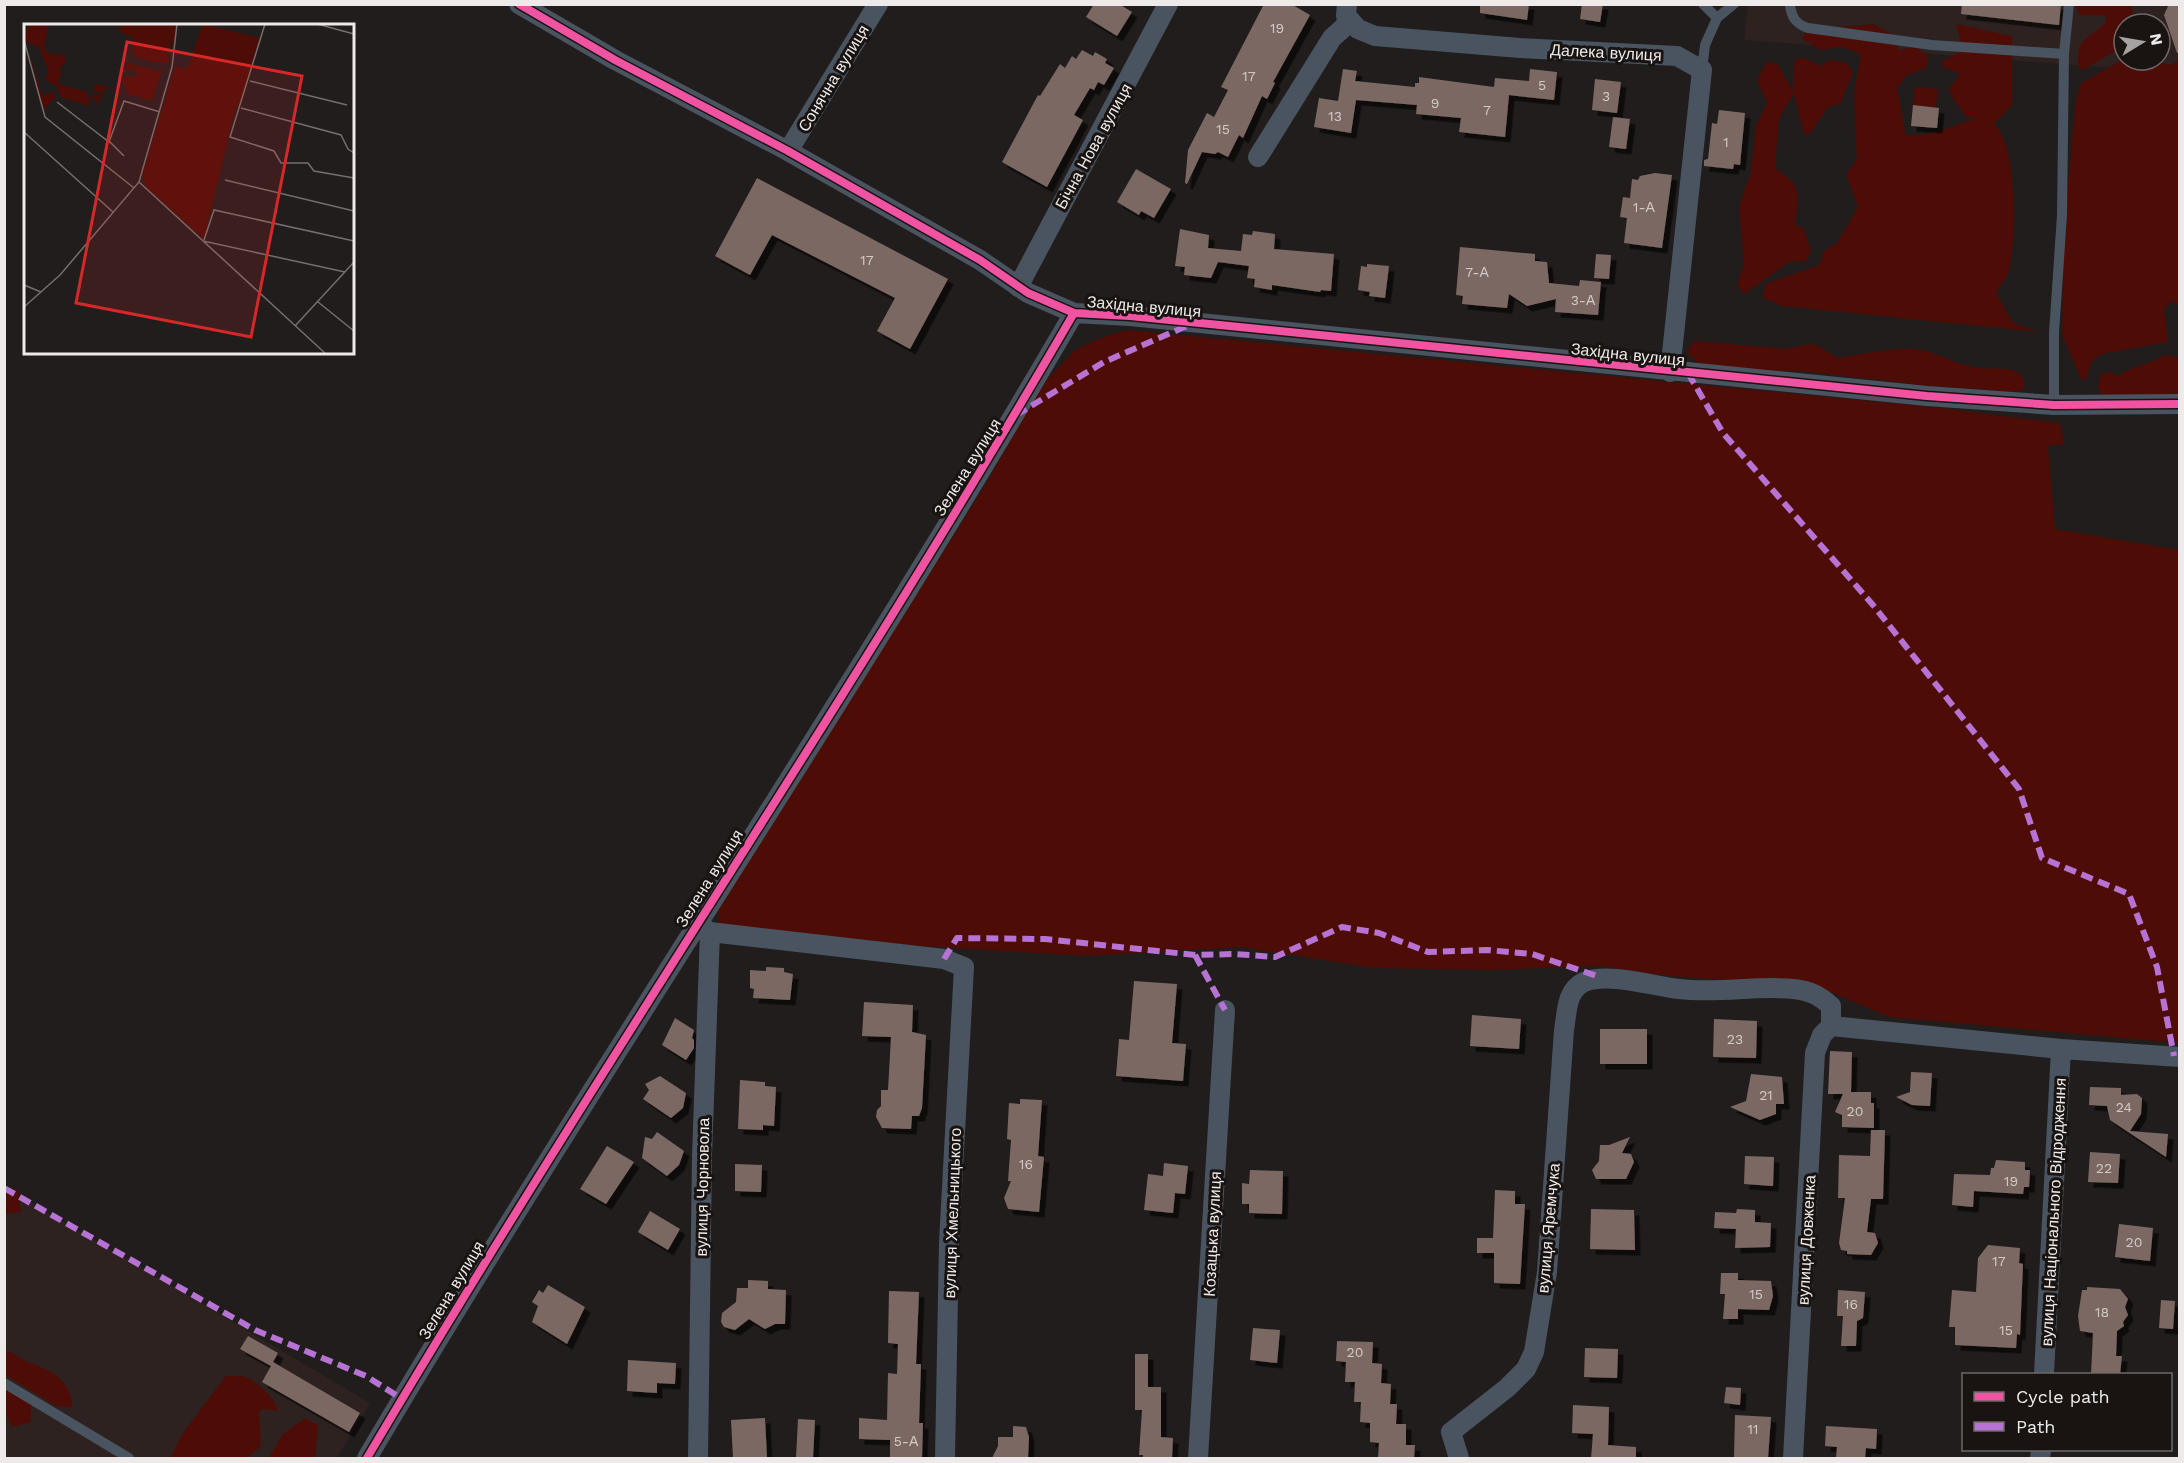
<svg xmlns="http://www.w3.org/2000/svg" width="2184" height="1463" viewBox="0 0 2184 1463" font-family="'Work Sans',sans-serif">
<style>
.built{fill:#2d221f;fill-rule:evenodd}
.green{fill:#4d0d06}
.building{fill:#7c6864;filter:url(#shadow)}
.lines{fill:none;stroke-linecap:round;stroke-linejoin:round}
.service{stroke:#495460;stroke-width:10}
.minor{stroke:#495460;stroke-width:20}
.quiet{stroke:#b673d3;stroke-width:6;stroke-dasharray:12 6;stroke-linecap:butt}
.cycleway-casing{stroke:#191311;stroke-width:11}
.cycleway{stroke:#f153a3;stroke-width:8}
.labels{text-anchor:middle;stroke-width:6;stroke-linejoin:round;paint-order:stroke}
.number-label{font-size:14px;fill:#d2cac8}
.street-label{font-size:16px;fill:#eeeae9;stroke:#191311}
.inset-road{fill:none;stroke:#726f6e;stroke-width:1.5}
.view{fill:#d62828;fill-opacity:0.15;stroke:#d62828;stroke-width:3}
.inset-edge{fill:none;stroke:#eeeae9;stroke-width:3}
</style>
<defs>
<filter id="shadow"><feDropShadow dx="5.5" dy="5.5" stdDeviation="0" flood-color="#0009"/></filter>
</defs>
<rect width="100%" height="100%" fill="#201d1c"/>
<path class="built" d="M1748 5H2179V73L1744 40ZM2124 24H2160V60H2124Z
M5 1187 370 1403 337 1458H5Z"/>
<path class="green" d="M2076 5H2131L2135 24H2124V46L2083 70 2079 68C2074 41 2087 38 2106 23V15H2079Z
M1873 24 1893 35 1899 50 1915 47 1929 56 1926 68 1907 75 1897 88 1906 136 1934 133 1977 118H1967L1950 94 1949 89 1960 74 1942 66 1941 62 1963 50 1956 24 2012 36V105L1994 124C2018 145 2017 243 2008 273 2006 279 2000 286 1996 292L2013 323 2038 332 1782 306 1763 298 1765 284 1819 265 1824 251 1837 243 1858 207 1846 175 1857 159 1854 93 1861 54 1842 47 1821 50 1802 39 1807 30Z
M1804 58 1820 66 1830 60 1847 63 1853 73 1840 104 1828 107 1811 132 1804 135 1794 93 1779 118 1775 168C1802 186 1799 194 1795 225L1803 228 1811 250 1806 261 1789 262 1744 294 1737 285 1744 264 1739 206 1751 172 1756 125 1767 103 1757 80 1767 61 1778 65 1793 91 1794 62 1796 59Z
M2124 59 2150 60 2171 65 2179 60 2180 305 2171 301 2164 309 2168 342 2101 354 2091 362 2086 380 2081 379 2062 334 2063 234 2076 99 2081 83Z
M1915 87 1938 89 1936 108 1913 105Z
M1127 330 1932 407 2060 423 2064 444 2048 446 2055 529 2179 550V1043L1889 1017 1803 980H1732L1668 976 1599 966 1491 970 1374 968 1241 947 1088 956 921 946 718 927V911L984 487 1043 384 1075 350 1100 338Z
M1695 341 1785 349 1810 344 1818 346 1838 358C1861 354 1908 344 1930 352 1945 358 1961 365 1978 368 1993 370 2030 363 2024 389L2016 392 1930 386 1802 371 1714 370 1702 367 1688 354 1689 347Z
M2166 355 2179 358V394L2122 400 2105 398 2098 389 2100 374 2110 372 2117 376C2133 366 2149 364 2166 355Z
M4 1190H18L21 1212 5 1214Z
M5 1351C13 1351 18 1358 26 1361 49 1370 71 1378 72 1407L56 1406 5 1375Z
M226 1376C233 1376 240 1375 246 1377 256 1381 277 1400 278 1411L263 1409 259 1412 261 1446 247 1458H170L183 1433Z
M10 1387 31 1405V1422L12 1427 5 1412 4 1390Z
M305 1418 318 1425 315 1458H269L282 1435Z"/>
<path class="building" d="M1094 4H1119L1132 12 1117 36 1086 17Z
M1264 4H1291L1310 15 1273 82 1275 83 1267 99 1262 96 1243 138 1239 135 1228 157 1218 152 1215 154 1202 152 1187 184 1185 183 1188 150 1207 113 1214 117 1228 90 1221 87Z
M1480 4H1529L1527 20 1480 13Z
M1582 4H1603L1600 22 1580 19Z
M1962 4H2061L2059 25 1961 14Z
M2169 4H2180V52L2177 53 2164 15Z
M1082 50 1093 56 1095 52 1107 59 1105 63 1114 68 1104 85 1098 82 1094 90 1090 88 1074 115 1083 120 1047 187 1002 162 1038 95 1040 96 1060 64 1065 68 1072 56 1076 59Z
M1343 69 1357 71 1355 81 1415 87V83H1419V77L1494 87 1495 78 1529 81 1530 69 1557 72 1554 100 1509 95 1505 137 1459 132 1461 118 1416 114 1417 105 1356 100 1351 133 1314 127 1319 98 1338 101Z
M1595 79 1621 82 1617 113 1592 110Z
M1913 105 1939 108 1937 128 1911 126Z
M1719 110 1745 113 1740 165 1734 164 1733 169 1704 166V160L1708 159 1712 123 1717 124Z
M1613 117 1630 119 1626 149 1609 147Z
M1136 169 1171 189 1154 218 1141 211 1139 215 1117 202Z
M1655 173 1672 175 1662 248 1624 243 1627 218 1620 217 1623 197 1630 198 1632 179 1638 180 1640 176Z
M757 178 948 279 910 349 877 331 895 298 772 235 750 275 715 256Z
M1180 229 1209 235 1208 248 1241 251 1243 234 1252 235 1253 231 1275 234 1274 249 1334 254 1331 291 1321 290 1320 292 1272 285V290L1254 287 1255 279 1247 278 1249 266 1218 262 1211 278 1184 275 1185 267 1175 266Z
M1460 247 1535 254V261L1547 262 1549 283 1579 286 1580 280 1601 282 1598 315 1555 312 1556 299 1527 306 1509 294 1507 308 1462 304 1463 296 1456 295Z
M1596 254 1611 255 1609 279 1594 278Z
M1367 264 1389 266 1385 298 1369 296 1370 292 1358 290 1361 266 1367 267Z
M766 967 784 968V972L793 974 790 1000 753 998 754 989 750 988V970L766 971Z
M1134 981 1177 984 1172 1043 1186 1044 1183 1081 1116 1076 1119 1039 1129 1040Z
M864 1002 913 1005 912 1032 926 1035 922 1108 919 1116H912L911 1129 882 1128 876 1117 877 1110 881 1106V1090H888L891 1037 862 1036Z
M1472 1015 1521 1019 1519 1049 1470 1046Z
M675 1018 694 1030 692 1038 694 1040V1048L686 1060 662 1045Z
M1714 1019 1757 1021 1756 1058 1713 1057Z
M1600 1029H1647V1064H1600Z
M1830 1051 1852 1052 1851 1092H1871V1103H1874V1128L1842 1127V1115L1835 1112 1843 1094H1828Z
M1911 1072 1932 1073 1930 1106 1912 1105 1896 1097 1910 1092Z
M1751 1074 1782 1077 1784 1104H1776V1114L1760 1120 1730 1107 1746 1101Z
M660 1076 686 1093 683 1108 671 1118 643 1099 649 1090 645 1084Z
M740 1080 765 1082V1086L776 1087 774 1126 763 1125V1130L738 1129Z
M2090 1087 2121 1088V1095L2137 1094 2142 1098 2141 1114 2130 1131 2168 1134 2166 1157 2110 1120 2107 1106 2089 1105Z
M1020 1099 1042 1100 1038 1156 1044 1157 1039 1212 1008 1209 1004 1198 1011 1181H1008L1011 1140 1007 1139 1009 1103 1020 1104Z
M1871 1130H1885L1883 1199H1871L1867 1232 1875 1233 1878 1243 1871 1255 1847 1254V1251L1841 1250 1839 1243 1845 1198H1838L1839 1155 1870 1156Z
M657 1132 684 1151 679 1165 667 1176 642 1158 645 1137 652 1139Z
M1630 1137 1622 1153 1631 1154 1634 1162 1626 1179H1596L1592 1170 1599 1161 1600 1145H1609Z
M607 1146 634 1162 606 1204 580 1189Z
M2090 1152 2120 1154 2118 1183 2088 1182Z
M1745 1156 1774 1157 1773 1186 1744 1184Z
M1996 1160 2025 1162V1170H2030L2029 1187H2024L2023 1194 1974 1191 1973 1207 1952 1205 1954 1174 1990 1175 1991 1168H1994Z
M1164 1163 1188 1166 1185 1194 1175 1193 1173 1213 1144 1210 1148 1174 1163 1176Z
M735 1164 762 1165 761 1192 735 1191Z
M1250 1170 1283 1171 1282 1214 1249 1213V1204H1242V1183L1249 1184Z
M1495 1190 1515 1191V1204H1525L1520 1284 1494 1283V1253H1477V1238H1493Z
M1591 1209 1634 1210 1635 1250 1590 1249Z
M1737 1209 1755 1210V1222L1771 1223 1770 1247 1735 1248 1736 1229 1714 1228 1715 1212 1736 1213Z
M650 1211 680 1229 668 1250 638 1232Z
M2119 1224 2153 1228 2150 1261 2115 1257Z
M1988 1245 2020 1248 2019 1263 2023 1264 2020 1335 2017 1334 2016 1348 1955 1345V1327H1949L1952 1290 1976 1292 1978 1258Z
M1721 1273H1738V1280L1771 1281 1773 1296 1769 1310 1738 1309V1319H1723L1725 1294H1720Z
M748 1280 768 1281V1289L786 1290 785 1324H775L765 1329 749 1319 735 1330 724 1327 721 1322 722 1313 736 1302 737 1288H748Z
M548 1285 585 1307 567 1344 532 1322 538 1306 532 1302 539 1290 543 1293Z
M2087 1287 2120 1289 2128 1299 2125 1307 2128 1315 2123 1322 2124 1326 2117 1331 2116 1356H2122L2120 1374H2091L2093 1333 2080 1331 2078 1316 2082 1290H2087Z
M1838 1290 1865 1292 1863 1318 1857 1321 1856 1346H1841L1843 1316H1837Z
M889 1291 919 1292 916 1364H921L919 1423H923L922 1458H890V1440L859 1439V1418L887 1420 888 1373 897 1374 898 1344 888 1343Z
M2161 1300 2175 1301 2173 1329 2159 1328Z
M1253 1328 1280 1330 1277 1363 1250 1360Z
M248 1336 278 1353 273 1362 360 1413 349 1432 262 1382 271 1366 240 1349Z
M1337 1341 1373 1342 1372 1363 1382 1364 1381 1383 1391 1384 1390 1404H1397L1396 1424H1406V1445H1415L1414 1458H1378L1379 1443 1370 1442V1423L1360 1422 1361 1402H1354L1355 1382H1345L1346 1362 1336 1361Z
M1585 1348 1618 1349 1617 1378 1584 1377Z
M1135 1354H1148V1387H1161V1437L1173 1438 1172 1458H1143V1455H1139L1142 1410H1135Z
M628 1360 676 1363 675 1384 657 1383V1393L627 1391Z
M1726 1387 1741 1388 1740 1405 1724 1403Z
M1573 1405 1609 1407 1608 1445 1636 1447V1458H1591L1593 1434 1572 1433Z
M1735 1415 1771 1417 1768 1458H1734Z
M765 1418 767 1458H733L731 1420Z
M798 1419 815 1420 813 1458H796Z
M1013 1426 1026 1427 1029 1437 1028 1458H992L998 1446V1437H1013Z
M1826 1426 1877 1429 1876 1449 1866 1448 1865 1458H1836L1837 1447 1825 1446Z"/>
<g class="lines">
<path class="service" d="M1790 4C1791 17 1796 24 1808 28L1932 45 2064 54 2062 215 2054 333V405
M1717 18 1734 4
M2064 54 2069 4
M1702 70 1705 45 1717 18 1703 4
M4 1383 129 1458"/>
<path class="minor" d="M519 4 615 60 788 151 980 260 1028 293 1074 313 1130 316 1927 396 2054 405 2180 404
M1347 4 1346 16 1358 29 1375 36 1520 48 1677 56 1702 70 1670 372
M788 151 878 4
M1258 157 1332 38 1351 21
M1018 287 1168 4
M710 932 944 959 964 967 949 1242 945 1458
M2044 1374 2061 1049
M367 1458C595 1072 849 701 1074 313
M698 1458 702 1156 710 932 701 927
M1198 1458 1225 1010
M1459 1458 1451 1432 1507 1388 1526 1369 1534 1352 1547 1272 1564 1030C1567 1013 1566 990 1584 982 1608 972 1653 986 1679 989 1718 994 1756 985 1794 989 1810 991 1819 995 1831 1006V1026L2061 1049 2180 1057
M1793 1458 1815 1053 1822 1035 1831 1026
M2040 1458 2041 1450"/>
<path class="quiet" d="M1688 373 1723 433 1873 605 2019 789 2042 858 2129 894 2157 967 2174 1056
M1016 415 1104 362 1189 325
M1195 955 1225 1010
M944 959 957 938 1045 939 1195 955 1235 954 1275 957 1342 927 1379 933 1428 952 1487 950 1532 954 1600 977
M4 1188 255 1330 366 1376 402 1399"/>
<defs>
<path id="cycleway" d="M519 4 615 60 788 151 980 260 1028 293 1074 313 1130 316 1927 396 2054 405 2180 404
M367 1458C595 1072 849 701 1074 313"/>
</defs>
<use href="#cycleway" class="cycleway-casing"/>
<use href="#cycleway" class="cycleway"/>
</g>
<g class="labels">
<g class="number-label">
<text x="1277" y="33">19</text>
<text x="1249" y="81">17</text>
<text x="1542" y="90">5</text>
<text x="1606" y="101">3</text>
<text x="1435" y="108">9</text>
<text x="1487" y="115">7</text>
<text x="1335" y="121">13</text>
<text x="1223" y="134">15</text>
<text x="1726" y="147">1</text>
<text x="1644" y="212">1-А</text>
<text x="867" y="265">17</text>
<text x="1477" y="277">7-А</text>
<text x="1583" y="305">3-А</text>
<text x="1735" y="1044">23</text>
<text x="1766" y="1100">21</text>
<text x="2124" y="1112">24</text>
<text x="1855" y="1116">20</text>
<text x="1026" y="1169">16</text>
<text x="2104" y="1173">22</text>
<text x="2011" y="1186">19</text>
<text x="2134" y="1247">20</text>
<text x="1999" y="1266">17</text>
<text x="1756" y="1299">15</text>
<text x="1851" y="1309">16</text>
<text x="2102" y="1317">18</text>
<text x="2006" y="1335">15</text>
<text x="1355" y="1357">20</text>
<text x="1753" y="1434">11</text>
<text x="906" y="1446">5-А</text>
</g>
<g class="street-label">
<text transform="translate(1606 52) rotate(3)" y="6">Далека вулиця</text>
<text transform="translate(833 78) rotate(-59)" y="6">Сонячна вулиця</text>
<text transform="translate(1093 146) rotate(-61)" y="6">Бічна Нова вулиця</text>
<text transform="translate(1144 306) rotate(5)" y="6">Західна вулиця</text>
<text transform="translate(1628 354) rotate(6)" y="6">Західна вулиця</text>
<text transform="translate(967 467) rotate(-58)" y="6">Зелена вулиця</text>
<text transform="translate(709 878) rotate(-58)" y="6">Зелена вулиця</text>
<text transform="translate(702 1187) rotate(-89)" y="6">вулиця Чорновола</text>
<text transform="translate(2053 1212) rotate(-87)" y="6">вулиця Національного Відродження</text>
<text transform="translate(952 1213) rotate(-88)" y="6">вулиця Хмельницького</text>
<text transform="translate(1548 1228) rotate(-85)" y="6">вулиця Яремчука</text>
<text transform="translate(1212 1234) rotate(-87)" y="6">Козацька вулиця</text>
<text transform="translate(1806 1240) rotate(-87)" y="6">вулиця Довженка</text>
<text transform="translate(451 1290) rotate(-59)" y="6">Зелена вулиця</text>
</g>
</g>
<g transform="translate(24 24)">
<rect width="330" height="330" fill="#201d1c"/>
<path d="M5 0H24L20 25 28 31 41 30V40L34 45 37 48 34 60 63 68 66 82 37 73 32 62 20 55 25 49 15 23 2 18 0 14V4L3 6ZM99 0H111V5L116 0H153L148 37V12L145 25 139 26 143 28 146 39 128 38 110 32 108 13 94 7ZM179 0 236 14 218 77 211 86 180 215 122 163 118 152 151 42 163 45ZM4 26 18 71 29 68 32 72 19 87ZM103 39 134 47 139 43 128 77 101 69 104 59 99 64V55L104 50 107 54 113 51 112 46 101 45ZM71 60 86 63 80 66 73 82 72 76 64 73 75 72 76 67 69 70Z" fill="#4d0d06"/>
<path class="inset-road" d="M241 0 206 113 250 127 257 139H284L290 147 330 154M293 0 330 10M0 16 21 93 110 164M226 57 323 81M33 78 85 118 100 77 136 88M217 84 317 111 324 125 330 129M0 108 89 188M86 118 100 132M201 156 330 187M115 158 302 330M180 216 190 186 330 217M179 217 321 248M0 261 17 268M294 278 330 307M0 283 36 251 115 158 148 43 153 0M271 302 330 238"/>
<path class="view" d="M103 18 278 52 227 313 52 279Z"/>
<rect width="330" height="330" class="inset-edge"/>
</g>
<rect width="2184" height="1463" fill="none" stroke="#eeeae9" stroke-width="12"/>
<rect x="1962" y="1373" width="210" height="78" fill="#191311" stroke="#6e6967" stroke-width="1.5"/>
<rect x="1974" y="1392" width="30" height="9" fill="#f153a3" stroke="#6e6967" stroke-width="1.5"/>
<text x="2016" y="1403" font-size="18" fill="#eeeae9">Cycle path</text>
<rect x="1974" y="1422" width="30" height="9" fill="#b673d3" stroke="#6e6967" stroke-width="1.5"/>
<text x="2016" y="1433" font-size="18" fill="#eeeae9">Path</text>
<g transform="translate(2142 42) rotate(79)"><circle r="28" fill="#191311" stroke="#6e6967" stroke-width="1.5"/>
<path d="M0-4.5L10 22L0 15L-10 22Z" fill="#a6a2a1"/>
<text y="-9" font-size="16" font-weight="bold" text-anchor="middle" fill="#eeeae9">N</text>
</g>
</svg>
